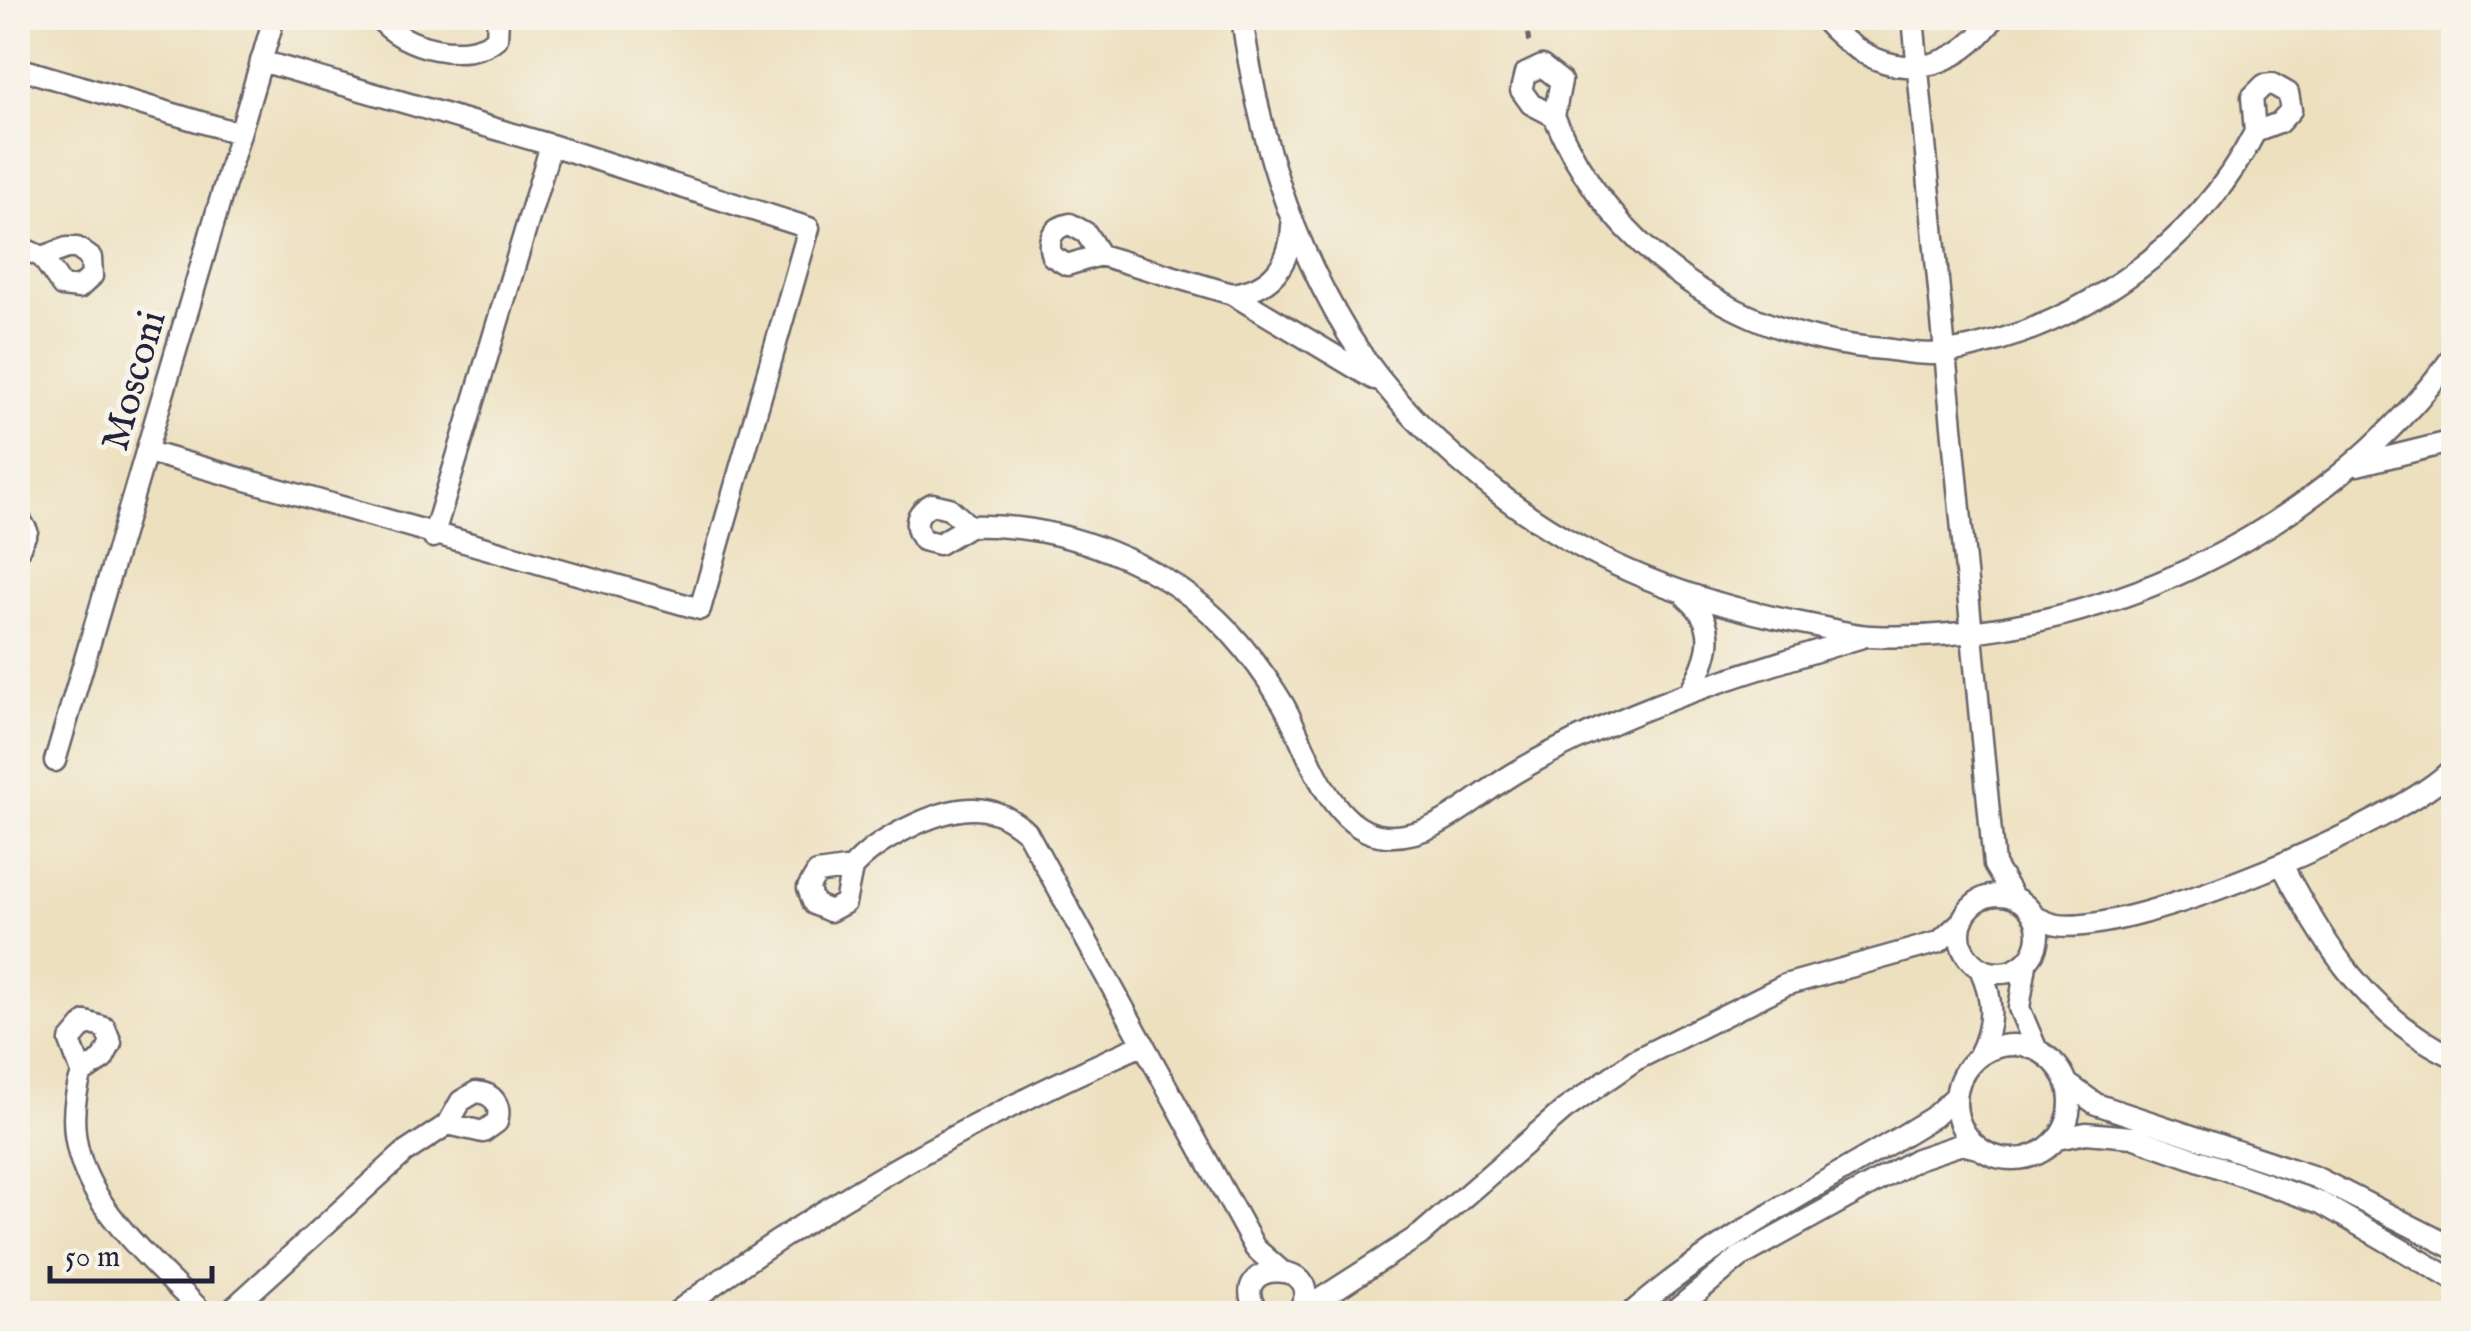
<svg xmlns="http://www.w3.org/2000/svg" width="2471" height="1331" viewBox="0 0 2471 1331" font-family="'IM FELL English',serif">
<style>
.lines{fill:none;stroke-linecap:round;stroke-linejoin:round}
.street-casing{stroke:#696469;stroke-width:25}
.path{stroke:#696469;stroke-width:4;stroke-dasharray:8 8;stroke-linecap:butt}
.street{stroke:#fff;stroke-width:20}
.labels{text-anchor:middle;stroke-width:10;stroke-linejoin:round;paint-order:stroke}
.street-label{font-size:40px;fill:#22223b;stroke:#f7f3e8}
</style>
<rect width="100%" height="100%" fill="#f7f3e8"/>
<filter id="ink" filterUnits="userSpaceOnUse"><feTurbulence type="fractalNoise" baseFrequency=".01" numOctaves="2"/><feDisplacementMap in="SourceGraphic" scale="20" xChannelSelector="R" yChannelSelector="G"/><feConvolveMatrix kernelMatrix="1 2 1 2 8 2 1 2 1" color-interpolation-filters="sRGB"/></filter>
<filter id="wash" filterUnits="userSpaceOnUse"><feTurbulence type="fractalNoise" baseFrequency=".0048" numOctaves="4" result="noise"/><feDisplacementMap in="SourceGraphic" scale="40" xChannelSelector="R" yChannelSelector="G"/><feGaussianBlur stdDeviation="2.25" result="paint"/><feColorMatrix in="noise" values="0 0 0 0 0 0 0 0 0 0 0 0 0 0 0 0 0 1.4 0 .05"/><feComposite in="paint" operator="in"/></filter>
<g filter="url(#wash)">
<rect width="100%" height="100%" fill="#ede0bf"/>
</g>
<g filter="url(#ink)">
<g class="lines">
<defs>
<path id="street" d="M379 18C402 48 468 64 497 38L498 18
M1242 18C1258 131 1288 235 1348 334 1388 398 1447 454 1506 499 1597 567 1695 603 1806 624 1827 628 1849 635 1870 636 2093 645 2322 534 2454 355
M1822 18C1874 78 1943 87 1994 18
M1913 18 1994 865 2014 898
M1542 66 1561 81 1554 116 1531 104 1521 90 1525 74Z
M18 68 238 133
M2272 84 2288 93 2291 110 2279 123 2255 132 2252 97 2264 85Z
M1554 116C1611 252 1737 338 1883 349 1903 351 1924 356 1943 353 2073 332 2195 249 2255 132
M1070 224 1086 233 1100 255 1067 265 1052 256C1046 240 1053 227 1070 224Z
M18 246 42 257
M67 248H77L91 258 92 276 79 288 62 286 42 257Z
M1100 255 1232 294 1374 379
M1232 294C1271 289 1290 265 1292 226
M148 452 700 609 809 228 551 145 261 61
M2357 465 2454 441
M932 504 949 508 969 526 939 544 923 540C912 525 916 512 932 504Z
M18 516 27 531 18 551
M969 526C1062 523 1164 562 1229 631 1248 652 1268 679 1283 704 1307 745 1328 832 1386 836 1436 839 1473 798 1513 774 1621 709 1746 672 1866 636
M433 537 551 145
M1687 598C1721 626 1709 659 1689 693
M55 761 274 18
M2282 865C2324 945 2369 1017 2454 1057
M852 868C875 841 934 810 971 809 994 808 1010 818 1027 832L1255 1248 1279 1269
M852 868 845 903 830 911 814 904 808 888 817 873Z
M1960 934a39 39 0 1 1 78 0a39 39 0 1 1-78 0Z
M2035 917C2041 919 2050 924 2057 925 2132 936 2402 823 2454 767
M2026 965 2019 1008 2036 1048
M86 1022 105 1028 111 1043 103 1059 82 1073 70 1041Z
M1956 1102a57 57 0 1 1 114 0a57 57 0 1 1-114 0Z
M1979 1055C1994 1025 1994 999 1980 969
M82 1073C46 1178 139 1246 204 1314
M2068 1084 2096 1104 2315 1177 2454 1248
M476 1092C493 1093 502 1105 497 1122L483 1132 448 1124 461 1101Z
M2057 1139 2086 1133 2132 1137 2321 1203 2454 1280
M227 1314 404 1153 448 1124
M674 1314C819 1204 978 1117 1144 1044
M1259 1314C1218 1256 1338 1259 1296 1314
M1297 1314 1420 1235 1564 1110 1635 1060 1785 985 1939 942 1963 920
M1630 1314C1722 1234 1830 1181 1933 1117L1956 1096
M1671 1314 1740 1257 1917 1159 1962 1144 1981 1149"/>
</defs>
<use href="#street" class="street-casing"/>
<path class="path" d="M1526 18 1530 48"/>
<use href="#street" class="street"/>
</g>
</g>
<g class="labels">
<g class="street-label">
<text transform="translate(132 380) rotate(-74)" y="14">Mosconi</text>
</g>
</g>
<rect width="2471" height="1331" fill="none" stroke="#f7f3e8" stroke-width="60"/>
<path d="M50 1266v15h162v-15" fill="none" stroke="#22223b" stroke-width="5"/>
<text x="65" y="1266" font-size="30" fill="#22223b" stroke="#f7f3e8" stroke-width="8" paint-order="stroke">50 m</text>
</svg>
